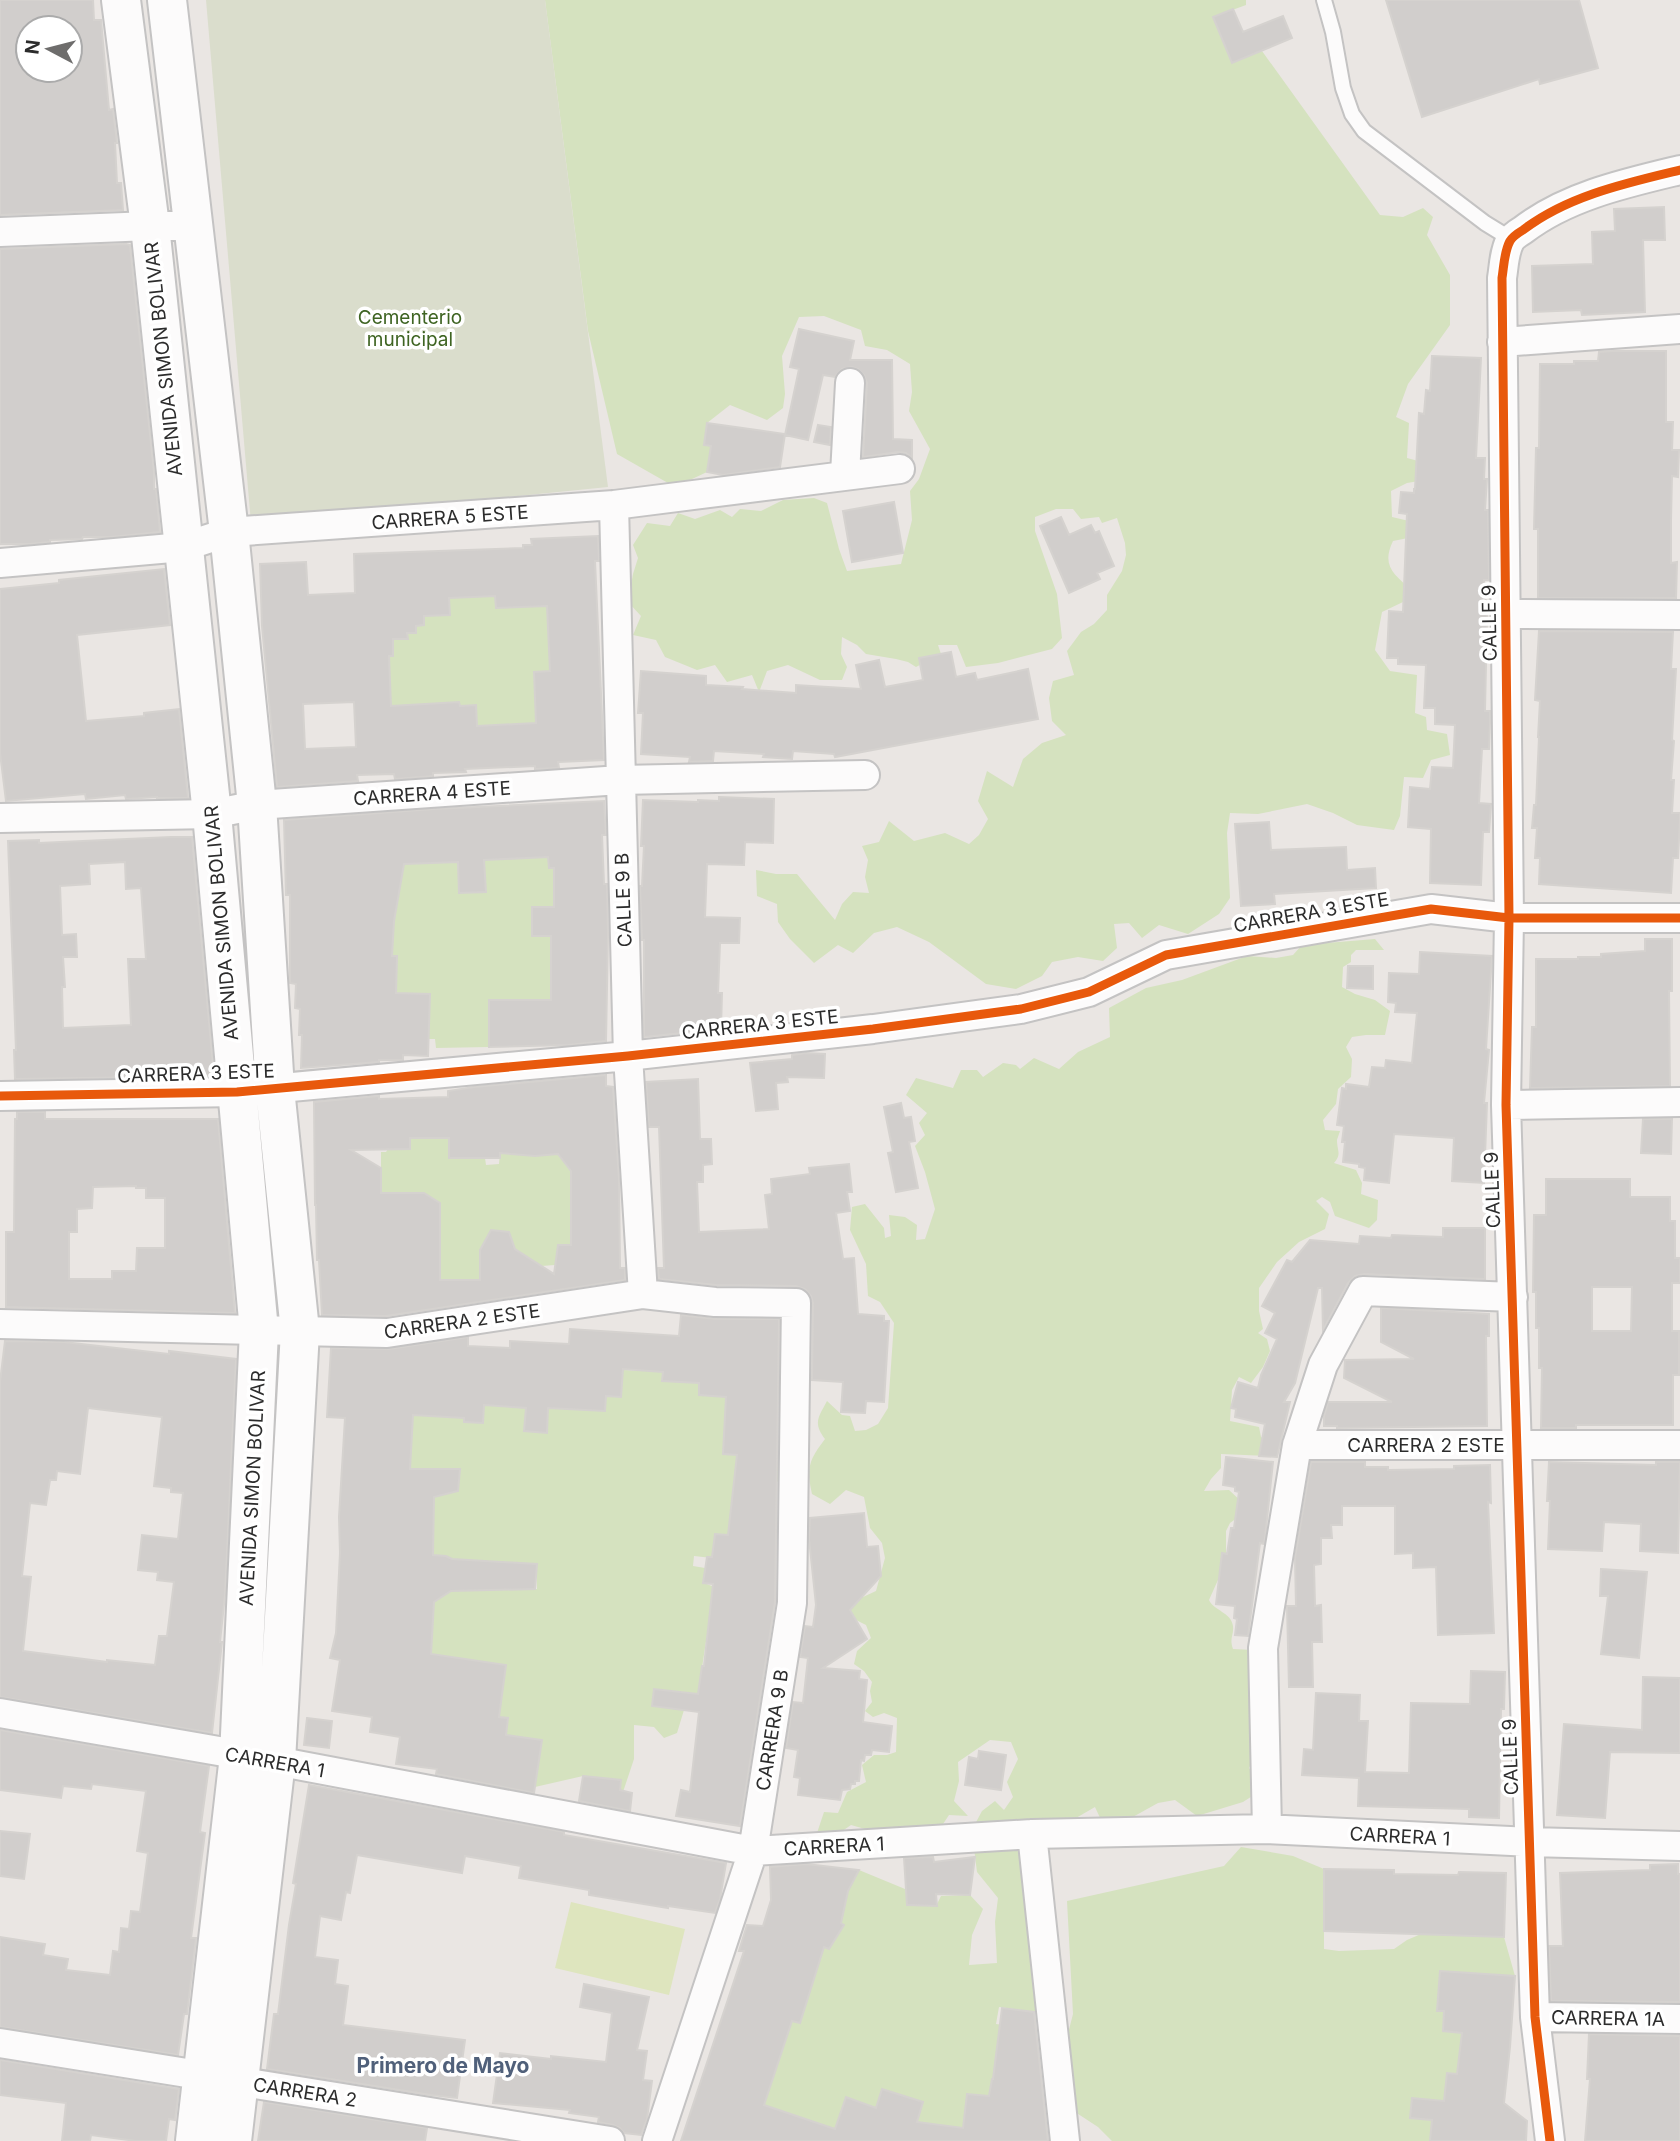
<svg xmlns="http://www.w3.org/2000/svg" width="1680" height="2141" viewBox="0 0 1680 2141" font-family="Inter,sans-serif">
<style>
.green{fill:#d5e2bf}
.cemetery{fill:#daddcc}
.pitch{fill:#dee5be}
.building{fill:#d1cecc;stroke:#d5d2cf;stroke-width:2;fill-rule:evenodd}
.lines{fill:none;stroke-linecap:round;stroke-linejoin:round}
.service-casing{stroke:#c4c3c3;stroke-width:18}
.minor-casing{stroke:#c4c3c3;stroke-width:32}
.secondary-casing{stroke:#c4c3c3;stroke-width:42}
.service{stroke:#fcfbfb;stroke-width:14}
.minor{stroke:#fcfbfb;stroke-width:28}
.secondary{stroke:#fcfbfb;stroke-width:38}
.cycleway-casing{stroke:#fff;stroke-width:13}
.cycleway{stroke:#e8590c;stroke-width:9}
.labels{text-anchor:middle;stroke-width:7;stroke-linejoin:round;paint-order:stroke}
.park-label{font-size:19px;fill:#3e6422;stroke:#fff}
.street-label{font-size:19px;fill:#2c2c2c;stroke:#fff}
.neighbourhood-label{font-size:21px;font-weight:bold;fill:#50607a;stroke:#fff}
</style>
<rect width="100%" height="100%" fill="#eae6e3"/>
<path class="green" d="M545 0H1246V5L1213 17 1232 63 1262 51 1380 215 1403 217 1423 208 1433 217 1427 235 1450 275V325L1408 384 1396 417 1409 423 1407 458 1422 462 1425 480 1407 483 1391 491 1392 517 1422 524 1418 536 1393 541C1381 566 1394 574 1411 590L1403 602 1382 612 1375 650 1390 671 1417 675 1415 713 1426 717 1427 730 1447 734 1450 755 1431 760 1423 778 1404 777 1400 816 1394 830 1357 825 1333 813 1307 804 1258 814 1230 813 1227 833 1230 898 1219 914 1188 934 1159 925 1142 938 1129 923 1114 924 1117 948 1103 961 1078 957 1052 962 1042 976 1016 989 986 984 929 942 897 927 874 933 853 953 838 945 814 963 790 939 778 922 777 904 757 896 756 870 776 874H797L835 920 842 904 853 892 869 893 865 877 868 860 862 846 879 842 889 821 914 841 945 833 969 844 979 835 988 819 978 801 987 771 1013 787 1023 759 1042 743 1066 735 1052 721 1049 698 1053 681 1074 675 1067 651 1081 632 1094 624 1107 610V595L1122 571 1126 555 1125 543 1117 518 1102 523 1099 517 1081 519 1073 509H1056L1035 517V531L1057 594 1062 638 1052 649 998 663 966 667 957 645H938L941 654 916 667 908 662 896 659 866 654 857 645 842 637 841 654 847 667 842 680H820L788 665 767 671 759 692 752 675 727 682 715 665 697 670 665 657 656 640 633 635 641 616 628 602 633 574 638 558 633 545 647 523 670 526 678 513 695 519 720 510 732 517 740 509 761 511 783 500 814 498 827 503 839 549 847 571 901 564 912 520 910 491 919 479 930 449 909 411 912 392 910 364 887 350 865 346 861 330 824 316 799 317 782 356 785 394 783 408 767 420 730 405 707 423 704 444 711 446 707 472 675 487 617 454 588 331Z
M495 596 496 608 547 606 550 671 534 672 535 695 557 722 477 726 392 718 390 690 361 657 393 656V639H408L407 633 416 626 424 625V616L450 615 449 598Z
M548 844 549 868 603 865 571 907H532V936H564L560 971H551V1000H540V1010L489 1022V1047L436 1048 435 1039H428L430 994 396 993 397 957 392 956 394 921 404 864 457 854 459 892H486L484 860Z
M1375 939 1384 950H1356L1351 955V962L1343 967 1342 987 1355 994 1375 1000 1390 1011 1385 1035H1366L1352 1037 1346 1047 1352 1059 1351 1077 1338 1089 1336 1104 1323 1120 1325 1130 1340 1131C1340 1131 1337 1140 1337 1140 1337 1151 1342 1154 1334 1163L1356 1170 1362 1183 1361 1194 1378 1200 1377 1220 1369 1228 1335 1216 1330 1202 1322 1197 1316 1201 1329 1214 1325 1229 1299 1242 1277 1262 1259 1288V1311L1263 1329 1258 1333 1267 1339 1270 1351 1263 1367 1251 1383 1239 1377 1232 1390 1230 1421 1259 1427 1261 1437 1269 1441 1268 1456 1221 1454V1468L1211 1479 1204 1491 1229 1490 1244 1504 1241 1515 1230 1523 1226 1531V1562L1209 1600C1214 1611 1231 1612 1233 1626 1234 1635 1229 1638 1233 1649L1253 1650 1257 1754 1249 1768 1257 1778V1793L1243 1802 1197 1816 1175 1800 1158 1803 1131 1818 1102 1822 1095 1807 1076 1818 1059 1823 1053 1819 1042 1826H974L982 1811 995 1801 1004 1810 1013 1797 1007 1782 1018 1759 1011 1742 990 1740 958 1762 959 1781 954 1801 968 1816 949 1815 941 1827 879 1836 865 1829 851 1825 835 1836 817 1833 824 1812 838 1813 847 1792 866 1782 862 1765 874 1755H887L896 1752 897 1718 884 1713 873 1717 865 1711 872 1702 870 1691 872 1682 864 1671 854 1664 857 1651 871 1638 866 1625 856 1620 846 1628 851 1596 863 1597 876 1591 885 1558 882 1543 870 1528 864 1497 846 1490 830 1504 812 1494C806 1468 809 1460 825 1439 813 1423 818 1418 827 1401L842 1415 850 1416 855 1431 866 1430 878 1424 888 1408 894 1323 880 1302 868 1296 866 1264 850 1230 852 1207 865 1204 884 1228 885 1238 891 1236 889 1215 905 1217 917 1225 916 1240 925 1239 935 1209 925 1172 915 1146 925 1135 919 1123 927 1113 906 1095 916 1078 953 1088 961 1070H977L983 1077 1003 1063 1016 1065 1020 1069 1034 1058 1059 1069 1078 1052 1110 1037 1109 1008 1146 988 1182 980 1247 956 1276 958 1293 955 1302 945Z
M409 1120H431L432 1138H449V1158H485L486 1165 499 1164 500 1153 544 1155 571 1154 570 1245H558L555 1265 541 1266 515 1249 509 1232 491 1230 480 1250V1289H458L457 1280H440V1203L424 1193 351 1192 381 1173V1152H386Z
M648 1360 663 1361V1381L699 1383V1395H753L725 1416 723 1453 778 1460 781 1482 735 1477 729 1535 712 1558 694 1556 693 1566 705 1568 704 1583 725 1591 710 1615 698 1694 680 1692 678 1709 684 1710 677 1733 664 1738 654 1727 634 1725V1759L618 1807 621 1780 583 1776 535 1787 541 1740 506 1735 508 1718 476 1714 503 1683 506 1665 410 1651 429 1640 434 1602 451 1591 537 1589 536 1564 452 1559 433 1555 434 1497 410 1469 413 1415 464 1418V1422L483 1423 484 1400 526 1408 524 1431 547 1433 548 1408 606 1396 621 1397 623 1370 647 1371Z
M1021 1841 1044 2013 999 2007 996 2024 1004 2025 1001 2047 989 2096 967 2094 963 2128 933 2124 911 2141 923 2103 883 2089 876 2108 846 2098 833 2136 804 2118 764 2105 792 2021 800 2022 815 1976 799 1940 829 1948 844 1925 826 1909 844 1910 848 1891 859 1870 905 1889 908 1905 936 1906 941 1896 970 1895 983 1909 972 1935 969 1965 997 1963 995 1922 998 1898 977 1872 974 1848Z
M1241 1847 1293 1856 1324 1869V1949L1339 1951 1394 1949 1407 1940 1421 1934 1504 1937 1515 1976 1440 1972 1437 2010 1444 2011 1443 2031 1474 2034 1457 2074H1447L1444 2101 1432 2120 1430 2141H1112L1098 2127 1069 2108 1063 2053 1073 2014 1067 1901 1224 1866Z"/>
<path class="cemetery" d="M206 0H545L608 487 251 523Z"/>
<path class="pitch" d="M571 1902 685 1929 669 1995 555 1968Z"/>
<path class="building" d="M0 0H93L94 20H101L109 110 113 109 117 143H115L117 183H121L123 210 0 215ZM28 28H70V70H28Z
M1386 0H1579L1598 68 1540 84 1539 79 1422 117Z
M1233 9 1243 32 1283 16 1292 38 1232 63 1213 17Z
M1664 207 1665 240H1643L1645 312 1582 315 1581 310 1533 312 1532 266 1593 264 1592 232 1615 231 1614 209Z
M126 244 130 245 154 472V489H156L160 532 110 537H83L82 539 50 540V542L29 544H0V249Z
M799 329 854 341 850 360H892L893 439 912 440V458L906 453 898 452 863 457 867 383 864 375 858 369 852 367 842 369 835 377 823 375 808 440 785 435 799 369 790 367Z
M1613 351H1666V422H1673L1672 450H1679L1678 477 1672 476 1671 520V563L1677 562 1676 598H1538V529H1534L1536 448H1539L1540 364H1574V361H1598L1599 352Z
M1432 356 1481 358 1476 458H1485L1484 479H1487L1485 510H1488L1489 580H1484L1487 618 1485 711H1490V723L1489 749H1482L1479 803 1491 804 1489 832H1483L1481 885 1430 883 1431 829 1408 827 1410 787 1430 789 1432 767 1453 768 1455 725 1435 724V708H1424L1426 665 1398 664V658H1387L1389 611 1403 612 1407 514 1399 513 1401 492 1414 493V489H1415L1419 413 1424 414 1426 390 1430 391Z
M707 423 785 434 780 467 723 475 707 472 711 446 704 445Z
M818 425 831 427 830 445 814 442Z
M894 502 903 553 852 562 843 511Z
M1061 517 1069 535 1091 525 1095 533 1099 531 1114 566 1097 573 1100 579 1069 593 1040 526Z
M598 536 599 561H595L604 760 558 762 559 768 535 769V766L465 769 466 772 433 773V776L395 779 394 774 357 775 358 781 277 787 262 626 260 564 306 562 308 595 355 593 354 554 523 548V545H532L531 539ZM495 596 496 608 547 606 550 671 534 672 536 723 477 726 476 705 460 706 459 702 391 706 389 656H393V639H408L407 633H416V626L424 625V616L450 615 449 598ZM354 702 356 747 305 749 303 704Z
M164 569 170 625 77 635 86 721 144 716V713L179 709 188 798H157V797L126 799 125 795 86 799 85 794 6 801 0 753V589L59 583V580Z
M1539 631 1673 632 1671 669H1676L1672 740 1674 741 1671 780H1674L1672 813H1680V820L1678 858H1673L1671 893 1539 884 1540 858H1535L1537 828H1532L1534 805H1536L1539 737H1538L1540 701 1535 700Z
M951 652 956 677 975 673 977 680 1028 669 1038 719 835 757 834 754 793 751 792 759 763 757 764 754 714 751 713 761 689 762 690 757 641 754 643 713H638L641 671 706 676V685L743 687 742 689 796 693V685L861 689 856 665 879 660 885 687 923 680 919 658Z
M719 797 774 799 773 843 745 842 744 865 707 864 705 917 740 918 739 943H720L718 993H722L721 1029 644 1037V940H642L640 886H642L644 846H641L643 800 698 802V800L719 801Z
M604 801 606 835H602L604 884H607L608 935 606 1041 568 1045 489 1047V1000H551V936H532V907H554V868H549L548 857 484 860 486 892 459 893 458 862 404 864 394 921 392 956H397L396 993 430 994 428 1056 403 1055V1060H379V1062L301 1068 302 1035H299L300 1009 295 1008 296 984 290 983V895H286L284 820 434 809Z
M1269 822 1271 850 1346 847 1347 870 1375 868 1376 888 1274 894 1275 904 1241 906 1235 824Z
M171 837H192L214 1076 15 1079 14 1050H16L8 841 39 840V843ZM125 862 126 889 141 888 146 959H128L131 1025 63 1028 62 987H65L63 957H77L76 934 62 935 60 886 90 884 89 864Z
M1645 939H1672V991H1669L1670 1086 1530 1088 1532 1027H1536V959H1578V957H1601V954L1645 951Z
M1420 952 1492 956 1486 1049 1489 1050 1484 1103H1487L1484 1183 1452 1181 1454 1138 1394 1134 1389 1183 1364 1180 1365 1168 1359 1167V1164L1343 1162 1345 1142H1342L1344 1126 1337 1125 1342 1088 1346 1089V1084L1369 1087 1372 1067 1385 1068 1386 1060 1412 1063 1417 1013 1395 1012 1396 1003 1388 1002 1389 973 1419 974Z
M1348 966H1373V989L1347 988Z
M806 1053 825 1054 824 1078 787 1077 788 1082 776 1083 778 1109 756 1111 750 1063 792 1059V1055Z
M606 1075V1086L613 1087 619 1179 620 1268H625V1280L386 1316 322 1315 319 1260H317L316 1205H315L314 1102 379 1096V1099L448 1097V1091L474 1087ZM410 1138H449V1158H500V1153L535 1156 558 1154 571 1171V1245H558L554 1274 515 1249 509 1232 491 1230 480 1250V1280H440V1203L424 1193H381V1168L351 1150 410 1149Z
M698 1079 700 1139H711L712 1164 703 1165V1182H697L699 1232 769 1229 765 1195 772 1194 771 1179 810 1174 809 1168 849 1164 852 1192H847L850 1211 836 1213 843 1259 854 1258 858 1314 884 1316V1321H889L884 1402 866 1401 865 1413 841 1412 843 1382 812 1380 813 1303 811 1296 805 1289 796 1286 716 1285 659 1279 658 1268H664L659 1127H649L646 1082Z
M901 1103 904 1118 911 1117 915 1141 909 1142 918 1188 896 1192 888 1153 893 1152 884 1107Z
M17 1112H45V1119H218L235 1313 6 1307V1232H14L15 1119H17ZM136 1186V1188H146V1198H165V1248H137L136 1271H112V1279H69V1232H77V1209L92 1208 93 1187Z
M1643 1119H1672L1671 1154 1641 1153Z
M1546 1179H1630V1197H1670V1221H1675V1258H1680V1283H1672V1331H1679V1375H1673V1425H1576V1428H1541L1542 1368H1539V1328H1536V1292H1533L1534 1215H1546ZM1592 1287H1632L1631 1331H1592Z
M1443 1228H1485V1279L1364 1274 1355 1276 1348 1283 1323 1330 1322 1288H1318L1295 1383 1284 1402H1290L1277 1457 1259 1456 1265 1424 1235 1417 1236 1409 1231 1408 1238 1382 1258 1388 1261 1375 1277 1339 1265 1333 1275 1313 1262 1306 1287 1260 1292 1262 1310 1240 1359 1244 1360 1236 1391 1238 1392 1235 1443 1237Z
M1381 1308 1489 1314V1336H1486L1487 1426 1337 1428V1426H1324V1416L1328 1402H1392L1344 1378 1345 1360 1414 1359 1381 1342Z
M681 1315 715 1319H779L775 1602 740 1826 676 1816 681 1790 690 1792 699 1712 652 1706 654 1689 698 1694 702 1666H704L713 1584 703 1583 707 1557H712L715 1534 728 1535 737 1455 723 1454 726 1397 699 1395V1383L662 1381 663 1372 623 1369 621 1397 606 1396 605 1411 548 1408 547 1433 524 1431 526 1408 484 1405 483 1423 464 1422V1418L413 1415 410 1469H460L458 1491 434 1497 433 1555 446 1556 452 1559 537 1564 535 1589 451 1591 434 1602 431 1654 506 1665 499 1717 508 1718 506 1735 542 1740 534 1793 436 1774 437 1769 396 1764 400 1737 370 1732 372 1717 332 1711 340 1660 330 1658 336 1633 340 1553 339 1517 345 1418 327 1417 331 1348 389 1349 468 1337V1346L510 1348V1341L569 1344 570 1329 679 1336Z
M5 1341 64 1342 169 1354V1351L236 1359 225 1595 220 1642H222L212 1733 0 1697V1382ZM88 1408 162 1417 154 1486 171 1488V1492L183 1493 178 1539 142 1535 138 1570 158 1572 157 1580 174 1582 167 1636H159L155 1665 107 1660V1662L23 1651 31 1577 22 1576 30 1503 46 1505 50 1480H56L57 1471 80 1474Z
M1226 1457 1273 1462 1265 1538 1264 1544 1260 1543 1248 1636 1235 1635 1237 1619 1234 1618 1235 1606 1216 1604 1222 1553 1227 1554 1231 1528H1234L1239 1492 1235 1491V1487L1223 1485Z
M1311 1462H1365V1467H1388V1470L1454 1469V1466L1490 1465 1491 1503 1488 1502 1494 1633 1438 1635 1436 1567 1413 1568V1553L1395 1554V1506H1342V1525H1331L1332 1538H1321V1564L1314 1565 1315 1606 1321 1605 1322 1642H1312L1313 1687H1289L1287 1606H1296L1295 1558Z
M1549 1462 1656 1465V1462H1680L1678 1553 1640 1551 1641 1524 1604 1522 1602 1551 1548 1549 1550 1501H1547Z
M864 1513 867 1547 878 1546 881 1576 850 1610 867 1639 823 1668 860 1671 859 1679 867 1680 863 1722 892 1726 889 1752 872 1750 871 1755H865L864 1761 861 1760 859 1781H855V1784H851L850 1789 842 1790 840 1800 798 1795 800 1778 794 1777 798 1750 786 1748 793 1702 803 1703 808 1658 800 1657 805 1626 813 1627 816 1605 809 1539 810 1518Z
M1601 1569 1647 1572 1639 1658 1601 1654 1608 1596H1600Z
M1471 1671 1505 1672 1504 1709H1501L1499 1818 1469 1817V1809L1358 1806 1359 1778 1302 1775 1304 1749 1313 1750 1316 1693 1360 1695 1359 1721H1368L1365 1772 1409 1773 1411 1703 1470 1704Z
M1643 1677 1680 1678V1753L1610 1752 1605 1818 1557 1815 1564 1724 1642 1730Z
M307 1718 332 1721 329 1748 304 1745Z
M0 1730 209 1766 200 1832 205 1833 191 1938H196L187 2014H184L178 2055 0 2027V1937L45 1944 43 1955 68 1959 66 1970 110 1975 113 1951 119 1952 121 1928 129 1929 131 1911 140 1912 148 1853 137 1851 146 1791 92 1784 91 1789 63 1786 61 1798 0 1790Z
M979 1751 1006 1755 1001 1790 965 1785 969 1757 978 1759Z
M583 1776 621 1780 620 1790 632 1793 630 1811 579 1801Z
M309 1785 564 1832V1835L726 1863 720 1899 715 1913 668 1906V1908L589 1895V1890L519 1878 521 1866 465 1856 462 1873 357 1855 350 1893 346 1892 341 1920 320 1916 315 1957 338 1960 335 1984 348 1986 343 2025 465 2040 457 2098 431 2095 267 2069 274 2014H278L289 1925 296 1884 293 1883Z
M0 1831 30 1834 24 1879 0 1876Z
M933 1857 934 1862 975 1857 970 1895 936 1894 937 1906 907 1905 904 1858Z
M806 1864 859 1870 848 1891 841 1923 844 1925 829 1949 824 1947 800 2023 792 2021 764 2105 835 2129 846 2097 876 2108 882 2089 923 2102 917 2122 963 2128 967 2094 989 2096 992 2079H993L1002 2008 1034 2012 1048 2141H681L744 1951H739L747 1925 763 1926 771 1900 770 1867Z
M1678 1864V1874H1680V2002L1551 2001 1549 1946H1563L1560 1873 1650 1870V1865Z
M1324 1869 1394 1870V1874L1458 1875 1459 1872 1506 1873 1504 1937 1324 1931Z
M1440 1971 1515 1976 1510 2047 1504 2103 1527 2121 1526 2141H1430L1432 2120 1410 2118 1412 2098 1444 2101 1447 2073 1457 2074 1462 2033 1443 2031 1444 2011H1437Z
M584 1984 649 1997 637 2050 647 2051 643 2080 652 2081 647 2119 641 2135 624 2133 620 2128 613 2125 598 2122 599 2117 569 2113 570 2110 493 2103 500 2053 551 2059V2056L606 2062 612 2013 580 2007Z
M1589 2034 1680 2036V2141H1585L1590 2079H1587Z
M0 2060 179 2089 175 2120 169 2119 166 2141H136L91 2135 90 2141H62L66 2103 0 2095Z
M264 2102 427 2128 425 2141H258Z"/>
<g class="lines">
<defs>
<path id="service" d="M1324 0 1333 32 1343 88 1352 114 1364 131 1485 223 1511 239"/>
<path id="minor" d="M0 232 150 226H193
M1502 342 1680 329
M845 474 850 383
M614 505 628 1056 643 1294
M0 563 183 547 229 532 614 505 900 469
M1507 614 1680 615
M0 818 212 814 257 805 620 780 865 775
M0 1096 237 1092 628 1056 873 1029 1021 1009 1089 992 1166 955 1431 909 1509 918H1680
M1506 1105 1680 1102
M0 1324 387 1333 643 1294 715 1302 796 1303 792 1603 753 1851 657 2141
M1297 1445H1680
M0 1713 276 1761 753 1851 1032 1834 1267 1829 1530 1842 1680 1846
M1267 1829 1263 1648 1297 1445 1323 1365 1363 1291 1513 1297
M1032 1834 1065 2141
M1535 2017 1680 2019
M0 2043 610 2141
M1550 2141 1535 2017 1506 1105 1509 918 1502 278C1504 266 1504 252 1510 241 1513 236 1518 233 1523 230 1567 196 1626 183 1680 170"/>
<path id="secondary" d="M121 0 150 226 212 814 259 1331 239 1756 195 2141
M167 0 229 532 257 805 275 1089 300 1331 276 1761 232 2141"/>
</defs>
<use href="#service" class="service-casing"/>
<use href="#minor" class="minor-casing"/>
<use href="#secondary" class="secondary-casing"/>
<use href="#service" class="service"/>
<use href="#minor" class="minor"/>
<use href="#secondary" class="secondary"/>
<defs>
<path id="cycleway" d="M0 1096 237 1092 628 1056 873 1029 1021 1009 1089 992 1166 955 1431 909 1509 918H1680
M1550 2141 1535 2017 1506 1105 1509 918 1502 278C1504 266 1504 252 1510 241 1513 236 1518 233 1523 230 1567 196 1626 183 1680 170"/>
</defs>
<use href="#cycleway" class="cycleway-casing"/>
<use href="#cycleway" class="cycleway"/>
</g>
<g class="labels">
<g class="park-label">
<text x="410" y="324">Cementerio<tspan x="410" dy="22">municipal</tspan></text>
</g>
<g class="street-label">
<text transform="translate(163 359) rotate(-96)" y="7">AVENIDA SIMON BOLIVAR</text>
<text transform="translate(450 517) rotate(-4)" y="7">CARRERA 5 ESTE</text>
<text transform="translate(1489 623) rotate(-91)" y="7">CALLE 9</text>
<text transform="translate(432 793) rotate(-4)" y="7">CARRERA 4 ESTE</text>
<text transform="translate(623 900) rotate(-92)" y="7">CALLE 9 B</text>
<text transform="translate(1311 912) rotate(-10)" y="7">CARRERA 3 ESTE</text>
<text transform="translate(221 923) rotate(-95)" y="7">AVENIDA SIMON BOLIVAR</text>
<text transform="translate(760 1024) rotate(-6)" y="7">CARRERA 3 ESTE</text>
<text transform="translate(196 1073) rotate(-2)" y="7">CARRERA 3 ESTE</text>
<text transform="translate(1492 1190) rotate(-92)" y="7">CALLE 9</text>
<text transform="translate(462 1321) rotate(-8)" y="7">CARRERA 2 ESTE</text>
<text x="1426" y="1452">CARRERA 2 ESTE</text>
<text transform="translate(252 1488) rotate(-87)" y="7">AVENIDA SIMON BOLIVAR</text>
<text transform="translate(772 1730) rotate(-81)" y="7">CARRERA 9 B</text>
<text transform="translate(1510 1757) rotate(-92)" y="7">CALLE 9</text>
<text transform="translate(275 1762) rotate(10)" y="7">CARRERA 1</text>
<text transform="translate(1400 1836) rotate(3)" y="7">CARRERA 1</text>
<text transform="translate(834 1846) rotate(-3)" y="7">CARRERA 1</text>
<text transform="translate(1608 2018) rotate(1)" y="7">CARRERA 1A</text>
<text transform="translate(305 2092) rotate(9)" y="7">CARRERA 2</text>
</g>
<g class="neighbourhood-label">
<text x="443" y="2073">Primero de Mayo</text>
</g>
</g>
<g transform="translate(49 49) rotate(277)"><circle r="33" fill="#ffffff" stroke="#ababab" stroke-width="2"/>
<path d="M0-5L12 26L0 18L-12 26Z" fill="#6e6d6c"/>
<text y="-10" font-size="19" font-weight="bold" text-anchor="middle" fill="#2c2c2c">N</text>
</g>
</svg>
